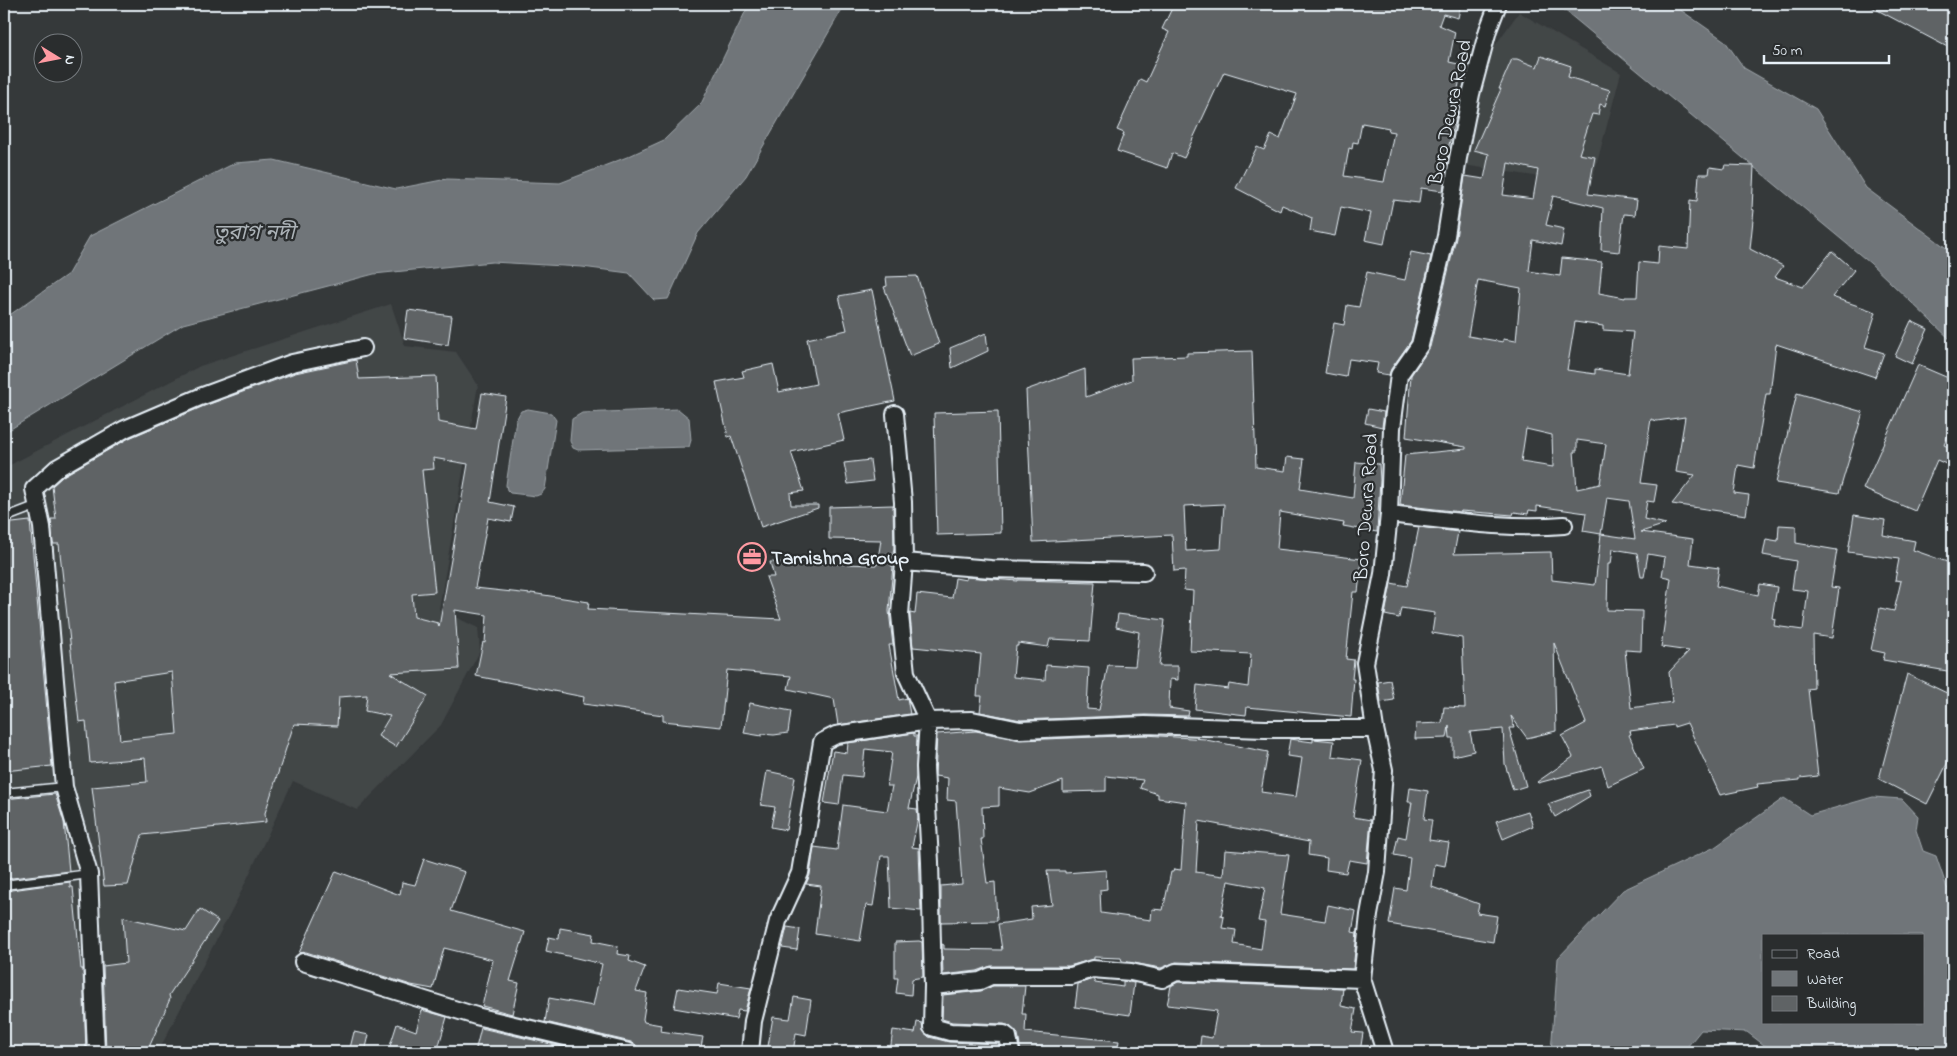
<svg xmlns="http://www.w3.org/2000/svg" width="1957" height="1056" viewBox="0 0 1957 1056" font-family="'Indie Flower','Noto Sans Bengali',sans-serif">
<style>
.built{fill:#424647}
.water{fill:#707579;stroke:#a0a7ac;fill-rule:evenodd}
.building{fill:#5f6365;stroke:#e8f1f8;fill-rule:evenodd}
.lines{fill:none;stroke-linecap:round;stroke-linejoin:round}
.lane-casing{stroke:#e8f1f8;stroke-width:11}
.street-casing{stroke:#e8f1f8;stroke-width:20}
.lane{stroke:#2a2d2e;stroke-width:8}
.street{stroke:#2a2d2e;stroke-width:16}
.labels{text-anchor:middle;stroke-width:4.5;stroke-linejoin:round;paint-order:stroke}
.street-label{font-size:20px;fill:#e8f1f8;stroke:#2a2d2e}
.poi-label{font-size:20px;font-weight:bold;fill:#e8f1f8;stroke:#2a2d2e;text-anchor:start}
.water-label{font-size:21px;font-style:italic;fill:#acb3b8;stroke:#2a2d2e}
</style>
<rect width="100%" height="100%" fill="#35393a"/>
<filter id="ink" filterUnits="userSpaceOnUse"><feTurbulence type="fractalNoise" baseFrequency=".02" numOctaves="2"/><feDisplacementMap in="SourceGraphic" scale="10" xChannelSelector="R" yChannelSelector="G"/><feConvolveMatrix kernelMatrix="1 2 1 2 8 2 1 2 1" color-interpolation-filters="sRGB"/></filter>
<g filter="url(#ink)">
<path class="built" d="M1519 12 1621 73 1591 185 1457 164 1486 58Z
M391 304 405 346 456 352 478 385 439 609 478 628 480 651 441 725 357 810 293 781 239 896 158 1052H4V468L200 366Z"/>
<path class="water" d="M749 4H845L746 176 698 233 668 299 654 300 629 273 582 267 492 262 374 274 183 324 4 433V319L68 274 90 236 235 163 274 160 396 189 447 179 560 183 627 157 664 140 701 104Z
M1557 4H1672L1725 41 1744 68 1816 109 1866 188 1953 253V342L1870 263Z
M528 409 551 413 556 420 545 489 541 494 536 496 510 493 507 490 506 485 516 420 521 411Z
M678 409 689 418 691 440 689 447 578 450 573 448 570 441 572 419 582 413Z
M1873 797 1902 799 1918 816 1916 830 1923 851 1936 856 1947 888 1953 892V1052H1773L1747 1032 1701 1030 1683 1052H1551L1558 958 1623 890 1715 847 1784 798 1810 815ZM1763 935H1923V1022H1763Z"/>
<path class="building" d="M1174 4H1461L1458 18 1443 14 1439 25 1455 32 1449 62 1463 65 1454 107H1458L1449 145 1443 191 1421 188 1419 203 1393 200 1384 244 1365 240 1371 213 1341 207 1335 236 1310 231 1312 218 1282 205 1280 211 1236 188 1257 147 1264 150 1271 135 1280 139 1297 94 1224 72 1184 158 1172 153 1167 168 1117 151 1124 133 1117 130 1140 79 1146 82 1169 32 1162 29ZM1362 123 1389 128 1388 131 1394 132 1384 182 1344 176 1349 148 1352 149 1353 142 1358 143Z
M1866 4H1953V50Z
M1541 56 1571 66 1568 77 1610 90 1605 106 1600 104 1598 115 1592 114 1579 154 1595 157 1588 194 1637 200 1635 215 1624 214 1619 252 1601 250 1603 208 1553 196 1546 225 1564 229 1561 246 1533 240 1529 271 1560 276 1562 258 1602 262 1599 293 1625 298V297H1637L1639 262 1658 264 1659 246 1688 249 1690 200 1697 201 1699 174H1709L1710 167 1724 169 1725 165 1754 166 1752 209 1754 210 1750 249 1783 266 1775 277 1803 287 1832 251 1854 270 1832 297 1876 312 1865 347 1884 353 1875 377 1776 344 1770 394H1766L1754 468 1738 465 1734 493 1749 495 1746 515 1672 504 1695 475 1676 472 1685 417 1657 421 1651 419 1641 483 1657 485 1654 502 1647 501 1644 519 1666 524 1641 532 1693 539 1690 564 1719 568 1716 586 1758 595 1760 584 1777 587 1772 618 1775 619 1774 626 1803 630 1808 591 1792 589 1796 561 1763 555 1766 539 1778 541 1779 525 1796 526V543L1837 550 1831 587 1839 588 1832 638 1813 635 1814 688 1808 689 1818 776 1800 778V780L1757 784 1758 787 1720 795 1687 723 1674 727V725L1630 731 1631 734 1629 735 1644 769 1608 786 1602 766 1538 783 1537 782 1573 757 1562 736 1586 723 1554 643 1556 731 1527 738 1511 716 1514 728H1509L1526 786 1513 790 1505 764 1503 729 1470 732 1474 751 1453 756V738H1450L1449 726 1447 738 1415 739 1416 724 1442 723 1444 707 1465 708 1462 638 1432 633 1435 613 1401 608 1399 618 1385 615 1391 583 1407 586 1419 527 1458 532 1454 554 1551 552 1552 580 1595 585 1601 534 1635 539 1629 501 1607 498 1601 534 1583 531 1586 513 1537 506V511L1529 510 1528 514 1514 512 1513 515 1461 511V512L1400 505 1405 455 1466 449V447L1406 437 1411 375 1430 347 1456 238 1465 176 1484 179 1489 154 1474 150 1501 89H1499L1512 59H1517L1537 67ZM1508 163 1538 170 1533 199 1503 195ZM1478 280 1521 288 1516 341 1503 339V342L1468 336ZM1575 322 1603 326V330L1633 332 1628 374 1595 369V374L1567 370ZM1526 429 1552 435 1553 467 1521 462ZM1577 440 1606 444 1600 484 1577 489 1574 451H1577ZM1613 549 1637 553 1641 577H1644L1648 554 1665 557 1662 576 1671 578 1661 647 1689 651 1669 672 1672 702 1631 708 1625 650 1641 651 1642 611 1607 610 1608 564H1611Z
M1411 252 1431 256 1411 341 1391 369 1389 375 1376 373 1378 363 1349 359 1346 377 1325 373 1334 323 1344 325 1347 305 1359 307 1367 272 1405 280Z
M917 276 939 344 910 356 884 287 887 286 886 277Z
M872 290 895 401 838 413 844 440 791 452 804 491 790 493 791 505H818V508L761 527 731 436 728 437 716 382 744 377 742 371 773 364 779 392 816 384 807 339 847 330 839 296Z
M408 310 452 316 448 345 404 338Z
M1911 321 1928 329 1912 364 1895 356Z
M986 333 988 351 952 368 950 348Z
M1252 351 1256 467 1285 471 1287 457 1304 459 1300 489 1353 498 1356 462 1379 464 1380 480 1377 532 1343 526 1344 523 1280 512 1277 549 1362 559 1358 592H1353L1346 659 1354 660 1352 679H1354L1351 717 1247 707 1246 715 1195 709 1197 685 1228 689 1229 684 1248 687 1251 654 1190 651 1193 591 1184 590 1185 570 1174 571 1172 535 1033 542 1026 390 1085 369 1086 397 1132 380 1131 358 1187 356V353ZM1224 504 1221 549 1186 551 1184 506Z
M356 360 359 379 436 376 438 422 476 429 482 393 506 397 490 502 514 507 511 522 488 518 475 588 531 594V593L589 602 588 609 781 619 766 577H774L770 562 877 565 881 540 829 539V507L893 505 894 548 891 566H893L889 611 893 645H889L899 700 907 698 910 714 838 725 834 699 788 689 791 676 727 670 721 727 663 721V715L583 704 584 697 476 676 483 642 485 643 487 615 455 610 459 669 390 673 428 696 396 747 378 736 390 716 365 711 367 695 339 697 337 726 294 724 265 813 266 822 142 835 128 885 104 886 92 787 147 782 145 758 90 763 86 721 79 722 59 544H53L51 519H56L52 486 63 476 129 438 204 406 295 373ZM433 458 468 464 439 627 438 623 414 617 412 594 435 592 422 470 434 469ZM172 672 177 734 120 740 114 681Z
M1918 365 1953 380V424L1944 445 1953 449V467L1937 460 1915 511 1863 489Z
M1797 393 1863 412 1839 493 1776 483Z
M1368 409 1384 412 1382 427 1365 423Z
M998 411 1001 533 937 535 934 413Z
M870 460 873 481 848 484 844 463Z
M1854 515 1885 520 1883 535 1915 541 1913 550 1953 564V627L1947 653 1953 654V672L1883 660 1885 653 1871 650 1880 608 1894 611 1901 581 1895 580 1899 559 1848 552Z
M30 521 52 766 4 771V524Z
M966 577 1018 581V580L1095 582 1090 641 1050 639 1048 647 1018 643V646H1016L1013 677 1045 680 1046 665 1089 668 1087 709 1099 710 1108 665 1135 666 1139 632 1116 627 1118 614 1165 620 1159 666H1178V680L1170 679 1169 708 1189 711 1188 716 1145 715 1021 720 980 712 982 696H977L981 654 913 647 910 615V613L915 614 917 594 952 598 955 578 966 580Z
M1907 674 1953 696V752L1927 804 1879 779Z
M1390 680 1394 700 1381 702 1378 682Z
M750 703 791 711 788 733 774 735 762 734V736L744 733Z
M976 731 1020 740 1145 735 1206 739V740L1268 752 1261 792 1296 797 1302 758 1287 756 1290 739 1313 742V739L1334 741 1332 756 1362 760 1353 817 1371 820 1367 863 1349 860 1346 873 1326 870 1327 858 1308 855 1309 842 1199 821 1196 872 1223 876 1225 850 1289 855 1280 914 1325 921 1328 905 1356 911 1352 932 1357 933 1353 969 1176 962 1161 968 1122 961 1121 958 1094 957V959L1069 966H991L977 971 943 975 942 944 944 945V949L1002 950 998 924 1032 919 1031 907 1052 905 1047 871H1065V873L1106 870 1107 889 1100 890 1101 913 1151 920 1152 909 1163 910 1171 872H1173L1174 869 1181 870 1186 802 1158 798V794L1140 788 1143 780 1106 776V791L1063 792V781L1030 793 999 788V806L982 807 983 839H981L987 883 995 882 997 921 941 922V886L962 884 956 801 947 800 948 778 935 776 937 734ZM1228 881 1265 888 1258 921 1265 922 1261 949 1234 944 1236 930 1222 928 1224 917 1221 916Z
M914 733V736H917L916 777 909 808 917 809 918 818 912 847 919 848 921 911 891 908 889 856H881L873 906 866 905 860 941 815 934 821 886 806 884 810 875 814 847 837 850 843 805 887 811 892 786H887L892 752 865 749 862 777 843 775 839 805 824 803 833 751 847 753 848 743Z
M767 771 795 777 786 830 771 827 775 807 761 805Z
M1410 788 1428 791 1424 819 1432 820 1429 840 1449 843 1445 866 1435 864 1432 887 1479 904 1477 913 1497 916 1493 942 1389 924 1395 888 1406 890 1410 858 1394 855 1398 836 1406 838 1412 802H1408Z
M1588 790 1590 796 1555 817 1548 804Z
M55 794 64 822 69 871 4 879V799Z
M1528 811 1533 826 1503 839 1496 821Z
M424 859 465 872 451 911 525 932 510 981 519 983 512 1014 482 1006 493 960 444 948 433 989 411 985 306 952 299 953 336 871 400 895 402 882 415 885Z
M70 882V887H73L81 969H83L86 1052H4V891Z
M200 909 218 921 169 995 170 999 147 1052H106L103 966 126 963 123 917 186 931Z
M787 927 800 929 797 950 782 948Z
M560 928 594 934 593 941 618 946 617 954 630 956 629 961 645 967 636 991 647 993 643 1019 644 1022 661 1025 660 1031 703 1037 700 1052H639L636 1045 631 1042 545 1022 549 998 593 1006 602 964 546 951 549 937 559 939Z
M919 941 922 942 923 977 912 979 911 995 896 993 898 978H895V942Z
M1093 979 1095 983 1123 987V981L1134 983 1130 1015 1075 1007 1078 984Z
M1178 982 1343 988 1341 1006 1356 1009 1352 1032 1363 1033 1360 1052H1199L1201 1036 1212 1038 1217 1011 1167 1005 1171 986Z
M719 983 751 988 745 1011 738 1010 736 1019 674 1008 678 988 717 994Z
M993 986H1025L1022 1014H1026L1025 1032 1119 1041 1117 1052 1072 1048V1052H1021L1018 1034 1010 1026 1004 1024 952 1022 942 1019 943 995 981 991Z
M794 997 811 1000 806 1035 796 1033 793 1052H767L773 1017 790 1019Z
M422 1010 447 1017 437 1052H399L389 1049 397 1024 416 1031Z
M917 1022 922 1023 923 1031 929 1037 949 1042 999 1044 1001 1052H890L893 1030 915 1033Z
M481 1028 586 1052H475Z
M354 1032 369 1035 365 1052H349Z"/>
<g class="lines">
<defs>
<path id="lane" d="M4 518 38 505
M4 793 64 787
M4 885 89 874"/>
<path id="street" d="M895 414 903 502 904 562 900 615 906 673 928 721 925 767 930 862 933 986 932 1027 950 1032 1004 1034 1008 1037 1011 1052
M1389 514C1447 520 1506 530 1564 525
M904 562 991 569 1144 572
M303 962 476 1016 629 1052
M933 986 980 981 991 976H1071L1092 969 1131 972 1162 979 1176 972 1362 979
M96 1052 89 874 64 787 42 527 34 489 57 468 125 429 200 397 292 363 363 348
M750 1052 753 1021 778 921 800 873 822 742 836 735 928 721 972 720 1020 730 1145 725 1265 729H1375
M1385 1052 1362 979 1369 915 1377 872 1384 770 1375 729 1365 663 1383 574 1389 514 1392 428 1399 375 1420 345 1446 236 1458 158 1471 94 1488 30 1498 4"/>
</defs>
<use href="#lane" class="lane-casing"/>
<use href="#street" class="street-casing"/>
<use href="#lane" class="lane"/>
<use href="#street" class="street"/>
</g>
</g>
<defs>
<symbol id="office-ring" viewBox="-11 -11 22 22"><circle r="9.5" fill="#2a2d2e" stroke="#ff9aa2" stroke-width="1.5"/><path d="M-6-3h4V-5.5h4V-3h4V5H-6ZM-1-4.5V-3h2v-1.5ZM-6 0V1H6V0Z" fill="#ff9aa2"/></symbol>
</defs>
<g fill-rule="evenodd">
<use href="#office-ring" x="736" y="541" width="32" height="32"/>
</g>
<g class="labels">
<g class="street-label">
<text transform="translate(1449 112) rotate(-78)" y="7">Boro Dewra Road</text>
<text transform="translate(1365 507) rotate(-86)" y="7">Boro Dewra Road</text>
</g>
<g class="poi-label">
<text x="771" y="564">Tamishna Group</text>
</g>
<g class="water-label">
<text x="254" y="239">তুরাগ নদী</text>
</g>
</g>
<rect width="1957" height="1056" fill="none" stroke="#2a2d2e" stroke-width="20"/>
<rect x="10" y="10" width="1937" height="1036" fill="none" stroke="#e8f1f8" stroke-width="2" filter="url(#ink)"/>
<rect x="1762" y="934" width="162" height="90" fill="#2a2d2e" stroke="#767b7f"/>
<rect x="1772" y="950" width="25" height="8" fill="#2a2d2e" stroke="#767b7f"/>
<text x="1807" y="958" font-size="15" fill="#e8f1f8">Road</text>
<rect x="1772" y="971" width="25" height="15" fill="#707579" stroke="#767b7f"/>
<text x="1807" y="984" font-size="15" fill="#e8f1f8">Water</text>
<rect x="1772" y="996" width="25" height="15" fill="#5f6365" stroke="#767b7f"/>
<text x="1807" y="1008" font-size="15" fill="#e8f1f8">Building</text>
<g transform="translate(58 58) rotate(100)"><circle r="24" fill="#2a2d2e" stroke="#767b7f"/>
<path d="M0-4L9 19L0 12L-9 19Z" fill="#ff9aa2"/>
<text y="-8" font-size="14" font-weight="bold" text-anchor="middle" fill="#e8f1f8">N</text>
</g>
<path d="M1764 55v8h125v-8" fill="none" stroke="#e8f1f8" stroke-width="2.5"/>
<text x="1772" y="55" font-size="15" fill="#e8f1f8" stroke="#2a2d2e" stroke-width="4" paint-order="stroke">50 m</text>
</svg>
